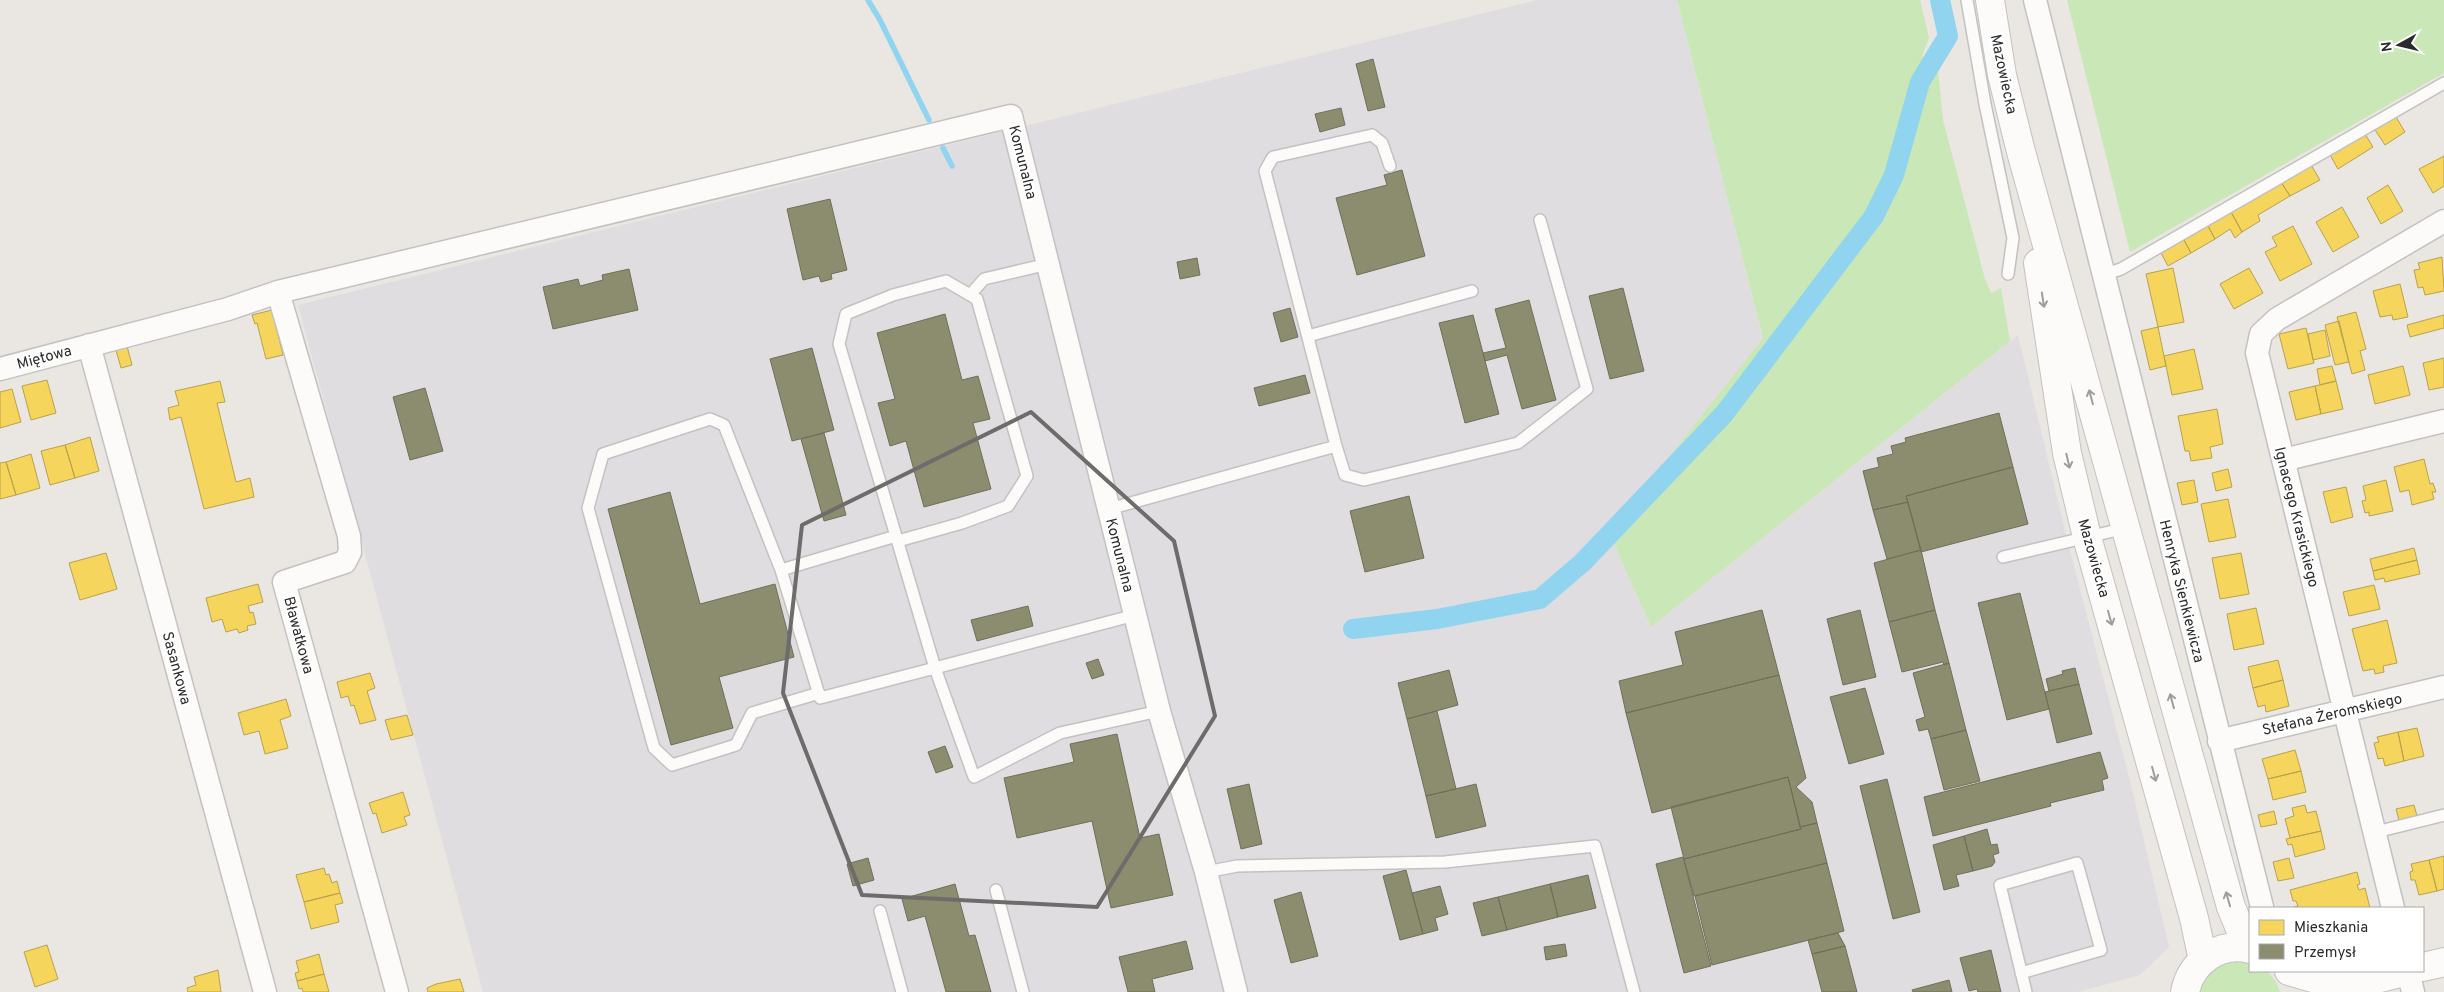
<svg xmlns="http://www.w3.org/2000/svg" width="2444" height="992" viewBox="0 0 2444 992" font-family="Overpass,sans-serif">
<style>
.industrial{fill:#e0dde0}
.green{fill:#cae7b7}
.homes{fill:#f6d55c;stroke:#b9a24d}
.industry{fill:#8c8c6e;stroke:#6f6f5a}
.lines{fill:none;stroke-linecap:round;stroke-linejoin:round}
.stream{stroke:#90d4f0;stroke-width:5.5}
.canal{stroke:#90d4f0;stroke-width:20}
.lane-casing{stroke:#c3c2c2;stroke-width:14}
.street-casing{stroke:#c3c2c2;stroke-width:25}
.secondary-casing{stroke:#c3c2c2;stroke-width:30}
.lane{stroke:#fcfbfa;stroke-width:11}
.street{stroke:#fcfbfa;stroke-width:22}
.secondary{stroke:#fcfbfa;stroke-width:28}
.oneway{stroke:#9e9d9d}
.marked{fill:none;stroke:#6e6c6b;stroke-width:4;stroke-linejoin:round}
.labels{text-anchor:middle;stroke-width:5;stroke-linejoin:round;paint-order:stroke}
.street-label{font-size:15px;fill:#2b2b2b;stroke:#fff}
</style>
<rect width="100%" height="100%" fill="#eae6e1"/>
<path class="industrial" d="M1537 0H1677L1763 339 1609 533 1651 627 2018 335 2068 543 2131 785 2169 947 2140 975 2078 992H483L298 305Z"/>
<path class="green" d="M1677 0H1920L1929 38 1922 56 1938 71 1943 120 1985 279 1991 293 2001 288 2010 341 1651 627 1609 533 1763 338Z
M2067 0H2444V73L2130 252Z
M2230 961 2250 962V971H2267L2276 982 2280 992H2198C2205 975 2213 967 2230 961Z"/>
<path class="homes" d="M2396 117 2405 132 2385 145 2375 130Z
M2365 134 2373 147 2338 169 2330 155Z
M2444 156V186L2433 193 2419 169Z
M2311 165 2320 180 2290 196 2281 182Z
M2281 182 2290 196 2258 215 2260 221 2242 232 2231 212Z
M2388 185 2403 211 2381 224 2367 198Z
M2342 207 2359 237 2333 252 2316 222Z
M2231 212 2242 232 2235 238 2230 229 2215 239 2208 226Z
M2208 226 2215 239 2191 253 2184 240Z
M2293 226 2312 264 2280 281 2265 252 2277 246 2272 237Z
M2184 240 2191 253 2168 266 2161 253Z
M2442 257 2444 291 2425 295 2423 287 2418 288 2414 270 2420 269 2418 263Z
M2173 268 2184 322 2158 327 2146 274Z
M2249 268 2263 293 2234 309 2220 284Z
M2400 284 2408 317 2393 320 2392 315 2380 317 2373 291Z
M272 310 283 355 266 359 257 323 255 324 252 315Z
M2356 312 2366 349 2360 351 2365 370 2352 374 2337 317Z
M2444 315V328L2410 337 2407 325Z
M2339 321 2349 362 2335 365 2325 325Z
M2158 327 2166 366 2150 370 2141 331Z
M2306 328 2314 363 2288 369 2279 334Z
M2325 330 2330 356 2313 360 2308 334Z
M127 346 132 365 121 368 116 350Z
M2194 349 2203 389 2172 395 2164 356Z
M2444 358V387L2429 390 2423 363Z
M2332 366 2336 381 2320 385 2317 369Z
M2403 366 2410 395 2375 404 2368 375Z
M47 380 56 413 31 420 22 386Z
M220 381 225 402 217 403 236 482 250 478 254 497 204 509 181 417 170 420 168 408 179 405 175 391Z
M2336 381 2343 409 2321 414 2315 386Z
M2315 386 2321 414 2296 420 2289 392Z
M12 389 21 422 0 428V392Z
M2217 409 2223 444 2210 447 2212 458 2191 461 2189 451H2185L2178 416Z
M90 437 99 471 75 478 65 445Z
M65 445 75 478 50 485 41 451Z
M31 454 40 488 16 495 6 462Z
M2424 459 2430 484 2433 483 2436 492H2432L2434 499 2412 505 2409 490 2400 492 2394 467Z
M6 462 16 495 0 499V463Z
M2228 469 2232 487 2216 491 2212 473Z
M2194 480 2198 502 2182 505 2177 483Z
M2386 480 2393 511 2369 516V512L2365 513 2362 501 2366 500 2363 486Z
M2346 487 2353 517 2331 523 2323 492Z
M2228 499 2236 537 2209 542 2201 504Z
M2414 548 2417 560 2373 571 2370 559Z
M106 553 117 589 80 600 69 563Z
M2241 553 2249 594 2220 599 2212 558Z
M2417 560 2420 574 2385 582 2384 578 2375 580 2373 571Z
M258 584 263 602 248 606 250 613 253 612 256 624 247 626 248 630 239 633 237 629 226 632 222 619 212 622 206 598Z
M2374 585 2380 609 2349 616 2343 592Z
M2256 608 2264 644 2234 650 2227 614Z
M2387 620 2397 663 2383 666 2384 672 2375 674 2374 669 2363 671 2352 629Z
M2278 660 2283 680 2253 688 2248 667Z
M370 673 375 688 367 691 376 720 360 724 354 705 351 706 348 696 341 698 337 682Z
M2283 680 2289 706 2266 712 2265 705 2258 707 2253 688Z
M286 699 291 716 280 720 288 748 265 754 259 731 244 735 238 713Z
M407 715 413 735 391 740 385 720Z
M2417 728 2424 756 2404 761 2398 732Z
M2398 732 2404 761 2385 766 2383 758 2378 759 2374 743 2379 742 2377 737Z
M2295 750 2301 771 2268 779 2262 759Z
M2301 771 2306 792 2273 800 2268 779Z
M403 792 410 815 404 817 407 825 382 833 376 813 373 814 369 803Z
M2305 805 2307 813 2316 811 2321 831 2290 838 2285 819 2294 816 2292 808Z
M2414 805 2417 816 2399 820 2396 809Z
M2274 811 2277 824 2261 827 2258 815Z
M2321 831 2325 849 2295 857 2292 844 2288 845 2286 839Z
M2444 856V889L2437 891 2429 860Z
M2289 858 2294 878 2278 881 2273 862Z
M2429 860 2437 891 2419 895 2415 880H2411L2410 872 2413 871 2411 864Z
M324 868 326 875 329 874 332 883 337 881 340 893 304 902 296 875Z
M2357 872 2360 884 2357 885 2359 890 2365 888 2370 908H2291L2298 906 2296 901H2293L2290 890Z
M340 893 343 903 335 905 339 922 311 929 304 902Z
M47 945 58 979 35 987 24 952Z
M319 954 324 974 297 981 295 973 299 972 296 961Z
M218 970 221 992H188L187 988 196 985 194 977Z
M324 974 329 992H303L302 988 299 989 297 981Z
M460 979 464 992H428L427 988 436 984Z"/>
<path class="industry" d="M1373 59 1385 107 1368 111 1356 64Z
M1341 108 1345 125 1320 132 1315 114Z
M1402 170 1425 256 1357 275 1336 198 1387 185 1384 175Z
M830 199 847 270 831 274 832 279 821 282 819 276 803 280 787 209Z
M1197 258 1200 275 1180 279 1177 262Z
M629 269 638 310 553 329 543 287 578 279 580 286 603 280 602 275Z
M1623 288 1644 371 1610 379 1589 296Z
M1529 300 1556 400 1522 409 1507 355 1485 361 1483 353 1506 348 1495 309Z
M1290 308 1298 337 1281 342 1273 313Z
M945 314 962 380 978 376 990 419 973 423 991 489 924 507 906 441 890 446 878 403 895 399 877 333Z
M1473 315 1499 414 1465 423 1439 323Z
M812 348 834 430 792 441 770 359Z
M1305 375 1310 393 1259 406 1254 388Z
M425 388 443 451 410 460 393 397Z
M1999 413 2013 467 1906 496 1908 502 1873 510 1863 471 1879 467 1877 458 1893 454 1891 446 1906 442 1905 438Z
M824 433 846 515 824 521 801 439Z
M2013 467 2028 524 1921 552 1906 496Z
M670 492 700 604 775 584 794 657 719 677 733 728 671 745 608 509Z
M1409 496 1424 558 1365 572 1350 511Z
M1908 502 1921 550 1887 559 1873 510Z
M1921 550 1935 610 1889 622 1874 563Z
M2020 593 2049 709 2007 720 1978 603Z
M1028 606 1033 626 977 641 971 620Z
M1762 610 1779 675 1626 713 1619 681 1683 665 1675 632Z
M1860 610 1876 677 1843 685 1827 619Z
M1935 610 1949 663 1944 665 1943 662 1902 672 1889 622Z
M1098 659 1104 675 1092 679 1086 663Z
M1949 663 1966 730 1931 739 1928 729 1919 731 1916 720 1925 717 1913 673Z
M2075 668 2079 684 2049 691 2046 679 2063 674 2062 671Z
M1449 670 1458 705 1407 719 1398 683Z
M1779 675 1806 778 1796 787 1812 802 1817 823 1800 827 1788 777 1652 813 1626 713Z
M2079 684 2092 734 2057 743 2045 692Z
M1865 688 1884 754 1849 764 1830 697Z
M1437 711 1456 789 1426 796 1407 719Z
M1966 730 1980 781 1944 790 1931 739Z
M1117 734 1140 838 1159 834 1173 895 1111 908 1092 821 1017 838 1004 778 1074 762 1070 744Z
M945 746 953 767 936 773 928 752Z
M2100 752 2108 778 2102 780 2104 790 2050 803 2051 806 1933 836 1924 797Z
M1788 777 1801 829 1684 859 1671 807Z
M1887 779 1920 912 1893 919 1860 786Z
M1249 784 1262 844 1241 849 1227 789Z
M1476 784 1486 826 1436 838 1426 796Z
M1817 823 1827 863 1694 896 1684 859 1801 829 1800 827Z
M1987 829 1991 845 1997 844 1999 853 1993 855 1995 862 1992 866 1973 871 1964 836Z
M1964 836 1973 871 1956 875 1959 886 1944 890 1933 845Z
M1683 857 1711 966 1684 973 1656 864Z
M868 858 874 880 853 886 847 864Z
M1827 863 1844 931 1712 965 1695 896Z
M1406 870 1423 934 1400 940 1383 876Z
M1588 875 1596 908 1558 917 1550 884Z
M955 884 969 936 975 935 991 992H946L925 916 908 921 902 899Z
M1550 884 1558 917 1507 930 1498 897Z
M1440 886 1448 914 1435 918 1438 930 1423 934 1412 893Z
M1301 892 1318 956 1291 963 1274 900Z
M1498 897 1507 930 1482 936 1473 903Z
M1838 933 1845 946 1812 954 1808 940Z
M1186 941 1193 969 1152 979 1155 992H1128L1119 957Z
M1565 944 1567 956 1546 960 1544 947Z
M1845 946 1857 992H1822L1812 954Z
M1991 950 2001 992H1978L1977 989 1969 991 1960 958Z
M1949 980 1952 992H1913L1912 990Z"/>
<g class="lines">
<path class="stream" d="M868 0 880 20 929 120
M943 148 952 166"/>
<path class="canal" d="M1353 629 1437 619 1540 599 1583 562 1724 414 1874 216 1894 175 1920 82 1948 36 1940 0"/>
<defs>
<path id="lane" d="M1967 0 1985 104 2013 238 2008 274
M2103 275 2121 269 2444 83
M970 295 984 279 1048 264
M1308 336 1472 291
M1336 446 1345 475 1364 480 1518 443 1587 389 1540 220
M1109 509 1336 446 1265 171 1273 157 1372 135 1382 143 1390 166
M896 536 839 344 846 314 893 295 946 281 977 299 1027 476 1008 506 962 523 898 541
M896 536 935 668 820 698 781 570Z
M2003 557 2126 528
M781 570 724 425 710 419 603 454 588 508 654 748 672 765 736 745 752 713 819 693
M1135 615 935 668 974 777 1060 733 1159 711
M2376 832 2444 815
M1206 872 1237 866 1445 862 1595 846 1634 992
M996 890 1023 992
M880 911 902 992
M2021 973 2101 950 2077 863 2000 885 2026 992"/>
<path id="street" d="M2035 0 2262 907
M278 292 349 536 350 552 345 562 284 582 397 992
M89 345 265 992
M0 369 228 309 278 292 1011 116 1159 711 1206 872 1236 992
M2283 460 2444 421
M2219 741 2444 687
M2393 908 2257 353 2261 334 2277 319 2444 221
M2408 971 2413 992"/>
<path id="secondary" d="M1990 0 2002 75 2020 148 2231 907 2241 931 2250 941
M2038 263 2067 453 2087 537 2194 918 2203 960
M2423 967 2444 962
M2289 971 2323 981 2346 978 2372 980 2408 971
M2185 992C2191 962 2220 941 2250 949"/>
</defs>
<use href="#lane" class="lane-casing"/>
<use href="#street" class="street-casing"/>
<use href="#secondary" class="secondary-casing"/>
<use href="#lane" class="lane"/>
<use href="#street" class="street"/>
<use href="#secondary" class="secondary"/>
</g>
<defs><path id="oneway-shaft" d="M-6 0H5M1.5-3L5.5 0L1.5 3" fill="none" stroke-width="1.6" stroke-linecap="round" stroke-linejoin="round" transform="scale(1.25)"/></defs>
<g class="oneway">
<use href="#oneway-shaft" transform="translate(2043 300) rotate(81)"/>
<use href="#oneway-shaft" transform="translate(2091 397) rotate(-105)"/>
<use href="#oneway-shaft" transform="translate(2068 461) rotate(77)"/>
<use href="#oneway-shaft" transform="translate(2110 618) rotate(74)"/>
<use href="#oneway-shaft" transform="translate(2172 701) rotate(-105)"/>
<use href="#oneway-shaft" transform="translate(2154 774) rotate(75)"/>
<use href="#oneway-shaft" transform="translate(2228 899) rotate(-106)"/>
</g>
<path class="marked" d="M1031 412 1174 541 1215 716 1097 907 862 895 783 693 802 525Z"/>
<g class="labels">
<g class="street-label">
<text transform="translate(2004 74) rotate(78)" y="5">Mazowiecka</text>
<text transform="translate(1023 162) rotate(76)" y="5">Komunalna</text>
<text transform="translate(44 357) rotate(-15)" y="5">Miętowa</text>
<text transform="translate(2297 517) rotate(76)" y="5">Ignacego Krasickiego</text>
<text transform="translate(1120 555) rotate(76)" y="5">Komunalna</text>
<text transform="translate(2094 558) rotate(74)" y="5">Mazowiecka</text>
<text transform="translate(2182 591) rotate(76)" y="5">Henryka Sienkiewicza</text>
<text transform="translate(299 635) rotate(75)" y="5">Bławatkowa</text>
<text transform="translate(177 668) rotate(75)" y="5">Sasankowa</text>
<text transform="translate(2332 714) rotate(-13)" y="5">Stefana Żeromskiego</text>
</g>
</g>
<rect x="2249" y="907" width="175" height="65" fill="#ffffff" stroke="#aaaaaa"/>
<rect x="2259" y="920" width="25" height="15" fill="#f6d55c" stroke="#aaaaaa"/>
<text x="2294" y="932" font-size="15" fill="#2b2b2b">Mieszkania</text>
<rect x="2259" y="944" width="25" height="15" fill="#8c8c6e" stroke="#aaaaaa"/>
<text x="2294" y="957" font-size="15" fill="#2b2b2b">Przemysł</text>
<g transform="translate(2399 45) rotate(262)" stroke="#ffffff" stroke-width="4" paint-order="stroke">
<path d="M0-4L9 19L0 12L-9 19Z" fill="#2b2b2b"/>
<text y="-8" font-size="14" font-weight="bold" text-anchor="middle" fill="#2b2b2b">N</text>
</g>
</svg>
